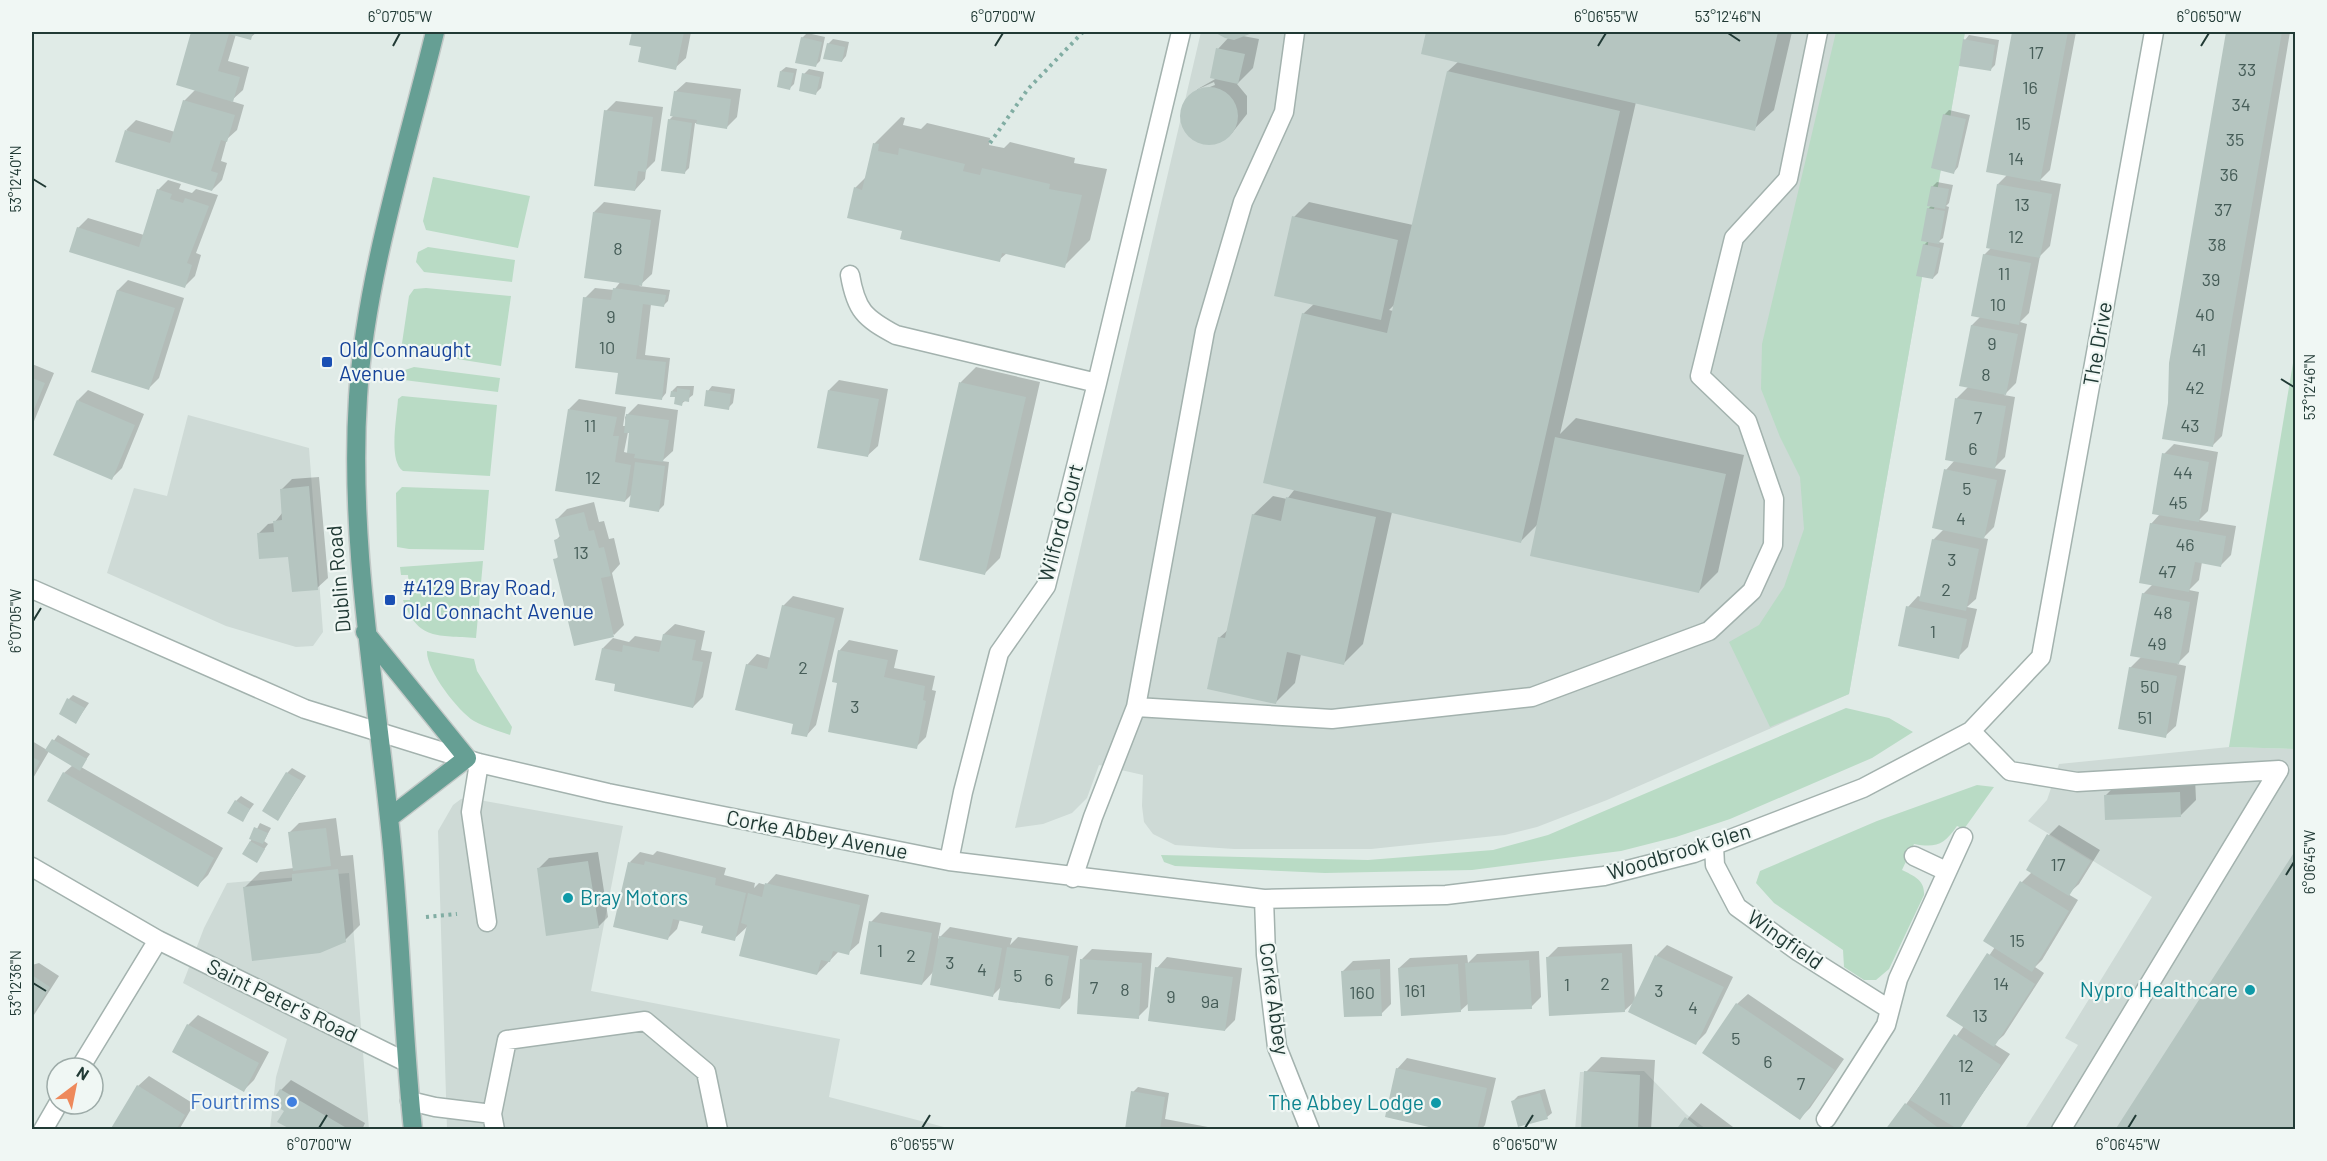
<svg xmlns="http://www.w3.org/2000/svg" width="2327" height="1161" viewBox="0 0 2327 1161" font-family="Barlow,sans-serif">
<style>
.built{fill:#cedad6}
.green{fill:#b9dbc5}
.shadow{fill:#0003;fill-rule:evenodd}
.building{fill:#b5c5c0}
.lines{fill:none;stroke-linecap:round;stroke-linejoin:round}
.minor-casing{stroke:#a3b2ae;stroke-width:21}
.major-casing{stroke:#c1c8c6;stroke-width:21}
.path{stroke:#81ada3;stroke-width:4;stroke-dasharray:3 4.5;stroke-linecap:butt}
.minor{stroke:#fff;stroke-width:18}
.major{stroke:#669f94;stroke-width:18}
.ticks{fill:none;stroke:#213a35;stroke-width:2}
.transit-dot{fill:#1a4fb4;stroke:#f0f7f4;stroke-width:2}
.culture-dot{fill:#0f9aa8;stroke:#f0f7f4;stroke-width:2}
.shop-dot{fill:#3f7fe0;stroke:#f0f7f4;stroke-width:2}
.labels{text-anchor:middle;stroke-width:4.5;stroke-linejoin:round;paint-order:stroke}
.number-label{font-size:18px;fill:#465d58}
.street-label{font-size:21px;fill:#213a35;stroke:#f0f7f4}
.transit-label{font-size:21px;fill:#164399;stroke:#f0f7f4;text-anchor:start}
.culture-label{font-size:21px;fill:#0d838f;stroke:#f0f7f4;text-anchor:end}
.shop-label{font-size:21px;fill:#366cbe;stroke:#f0f7f4;text-anchor:end}
.neatline{fill:none;stroke:#213a35;stroke-width:2}
.ticks-label{font-size:15px;text-anchor:middle;fill:#213a35}
</style>
<rect width="100%" height="100%" fill="#e0ebe7"/>
<path class="built" d="M1201 32H1965L1849 694 1607 800 1537 827 1505 835 1371 849H1234L1175 845 1153 834 1144 822 1142 806 1143 775 1099 765 1087 798 1072 813 1043 824 1015 828Z
M188 415 309 448 323 632 313 646 296 647 226 626 107 573 134 488 167 496Z
M2229 747 2295 749V1129L2024 1130 2078 1045 2065 1038 2152 897 2028 821 2047 800 2059 764Z
M468 798 623 826 591 991 840 1039 829 1097 944 1127V1129H447L438 831 453 805 461 799Z
M349 873 369 1129H270L276 1077 287 1039 183 983 204 928 227 883Z
M1644 1071 1686 1114 1706 1129 1575 1130 1580 1072Z"/>
<path class="green" d="M1836 32H1965L1849 694 1770 727 1729 642 1759 625 1784 587 1804 529 1800 477 1780 437 1761 389 1762 344Z
M433 177 530 196 518 248 426 230 423 221Z
M428 247 515 260 512 282 424 272 416 262 418 252Z
M426 288 511 296 501 366 401 350 409 296 414 289Z
M2295 351V749L2229 747Z
M414 367 500 378 498 392 404 380 402 371Z
M402 396 497 405 490 476 403 471C388 461 397 417 398 399Z
M402 487 489 490 484 550 409 549 397 547 396 493Z
M483 561 476 638C438 635 418 641 403 600H410L408 575H401L400 567Z
M427 651 474 659 477 671 512 727 510 735C499 731 485 727 474 721 458 711 426 670 427 651Z
M1846 708 1889 718 1913 732 1872 758 1730 819 1676 837 1621 851 1472 870 1325 873 1175 866 1164 862 1161 855 1368 860 1493 850 1548 835Z
M1977 785 1994 787 1964 829 1957 826C1944 845 1936 848 1914 844L1902 870C1914 876 1925 880 1924 895L1889 969 1876 980H1864L1844 967 1843 950 1774 903 1756 883 1760 871 1877 821Z"/>
<path class="shadow" d="M193 32H257L250 38 236 34 228 61 249 67 243 90 231 101 244 105 237 130 227 139 221 161 227 163 222 180 212 190 126 130 136 120 175 132 184 101 196 89 177 84Z
M633 32H691L686 58 675 68 643 46 630 44Z
M1219 32H1253L1243 36 1259 39 1253 68 1237 84 1247 96V114L1232 133 1217 143 1200 142 1192 138 1182 122 1184 103 1192 94 1215 85 1214 82 1196 90 1217 78 1218 49 1229 37Z
M1427 32H1792L1774 110 1754 129 1636 102 1560 434 1576 418 1744 455 1718 572 1699 591 1538 524 1521 541 1392 512 1363 644 1343 664 1301 654 1295 683 1275 703 1219 638 1229 629 1253 515 1273 496 1287 499 1295 489 1303 314 1314 304 1294 217 1309 202 1413 225 1448 71 1459 61 1422 52ZM1395 304 1393 311 1389 310Z
M2014 32H2076L2050 170 2040 180 2061 184 2050 246 2040 256 2029 313 2020 322 2027 324 2016 383 2004 395 2015 397 2005 457 1994 468 2006 470 1994 527 1983 538 1988 539 1976 599 1967 607 1977 609 1968 647 1958 657 1908 607 1918 596 1921 597 1933 540 1944 529 1946 470 1955 460 1957 398 1969 386 1961 385 1972 325 1981 316 1984 255 1992 247 1998 184 2008 174 1988 171Z
M2227 32H2290L2222 436 2212 446 2169 404 2170 363Z
M807 33 825 37 820 61 816 65 802 38Z
M1969 35 1999 40 1995 65 1990 70 1965 40Z
M833 39 849 42 846 56 842 61 828 44Z
M786 67 797 69 794 84 790 88 781 71Z
M809 69 824 72 821 88 816 93 804 74Z
M686 82 741 89 737 117 727 127 695 123 689 168 685 172 669 120 674 115 675 92Z
M616 101 663 107 655 161 646 170 645 179 635 190 606 111Z
M1949 110 1970 115 1958 167 1954 172 1944 115Z
M901 117 905 118 903 125 921 129 927 123 990 138 989 145 1004 148 1010 142 1075 158 1074 163 1107 169 1090 240 1064 266 1007 253 999 260 904 230 855 188 867 176 875 143Z
M168 180 181 184 179 189 192 193 196 189 218 195 196 253 201 255 195 276 185 286 78 228 88 218 144 235 158 190Z
M1937 182 1953 185 1949 203 1946 206 1949 207 1943 238 1938 242 1944 243 1938 273 1933 278 1924 245 1928 241V209L1932 205V187Z
M604 202 661 210 652 274 639 286 670 290 668 301 664 305 651 304 645 355 670 358 666 393 662 398 620 372 585 298 595 288 614 290 621 281 594 212Z
M128 280 184 298 159 378 149 388 93 371 118 290Z
M32 364 54 373 32 426Z
M976 367 1040 382 1000 558 985 573 921 559 961 382Z
M839 380 888 389 878 446 867 456 829 390Z
M677 386H694L693 395 681 404 672 391Z
M712 386 735 389 733 403 728 408 708 391Z
M88 390 144 414 122 468 112 478 78 400Z
M579 399 626 407 623 426H626L625 417 638 404 678 410 673 451 662 461 669 462 664 505 659 510 633 493 625 501 569 409ZM628 432H631L628 453 624 452Z
M2174 444 2218 452 2208 511 2199 520 2236 526 2231 555 2221 565 2202 562 2199 580 2189 590 2199 592 2189 652 2177 664 2186 666 2176 726 2165 736 2130 668 2142 656 2143 594 2153 584 2151 524 2160 514 2164 454Z
M319 477 328 578 317 588 290 555 258 534 268 524 274 523 283 512 281 490 292 479Z
M594 502 599 522 604 521 609 539 614 538 620 564 612 573 624 625 614 635 555 560 559 556 556 540 561 535 557 519 567 509Z
M793 596 844 608 816 725 806 736 747 665 757 654 771 658 783 606Z
M675 624 705 631 701 650 712 652 703 697 693 707 617 683 603 648 613 638 629 642 635 636 663 641 664 634Z
M849 640 898 650 894 668 935 676 932 690 936 691 926 737 916 747 839 651Z
M73 695 89 703 76 722 69 699Z
M58 735 90 754 81 767 223 848 208 875 198 885 64 773 73 765 49 751 32 780V741L47 750Z
M292 768 306 776 278 819 287 773Z
M2195 778 2196 800 2181 815 2106 795 2121 780Z
M241 796 254 804 242 820 236 801Z
M336 818 341 856 353 855 360 925 345 940 245 887 260 872 294 868 289 833 299 823Z
M260 823 271 828 264 841 268 844 256 861 244 854Z
M2059 825 2100 850 2079 884 2068 894 2078 900 2042 960 2035 967 2044 973 2004 1035 1994 1044 2010 1054 1960 1126 1964 1130H1887L1964 1026 1948 1016 1995 947 2022 882 2032 872 2049 835Z
M657 851 726 868 724 875 755 883 754 888 759 883 766 885 776 874 869 895 859 943 848 953 839 951 817 974 748 926 734 939 705 925 680 919 677 929 667 939 630 862 640 852 653 855Z
M598 852 608 917 598 927 539 868 549 858Z
M2296 853V1130H2117Z
M881 912 941 923 938 939 950 927 1012 938 1010 945 1018 937 1078 946 1070 998 1060 1008 1002 986 993 995 934 971 922 984 871 922Z
M1632 944 1635 1001 1624 1011 1548 957 1558 947Z
M1667 945 1733 977 1706 1033 1696 1043 1630 1011 1657 955Z
M1092 949 1152 953 1148 1007 1138 1017 1082 959Z
M1539 951 1541 997 1531 1007 1469 1003 1460 1011 1399 968 1410 958 1467 955 1468 963 1477 954Z
M1167 957 1242 968 1235 1020 1225 1030 1157 968Z
M1390 959 1391 1004 1381 1014 1343 971 1353 961Z
M39 963 59 976 32 1018V965Z
M1748 994 1844 1059 1810 1108 1800 1118 1704 1053 1737 1004Z
M198 1015 269 1052 254 1080 244 1090 188 1025Z
M1601 1057 1655 1060 1651 1130H1583L1586 1072Z
M1407 1058 1496 1078 1485 1125 1481 1130H1449L1397 1069Z
M149 1076 194 1104 179 1130H111L138 1086Z
M291 1080 365 1123 362 1130H296L286 1111 281 1090Z
M1138 1087 1169 1093 1165 1119 1224 1130 1127 1127 1133 1092Z
M1545 1089 1552 1113 1547 1117 1513 1101 1518 1096Z
M1701 1103 1737 1130H1678Z"/>
<path class="building" d="M191 32H253L251 40 229 34 218 71 240 77 233 102 176 85Z
M632 32H684L676 70 638 62 641 47 629 45Z
M1214 32H1255L1234 40 1225 38Z
M1426 32H1778L1755 131 1421 54Z
M2012 32H2068L2040 182 1986 172Z
M2226 32H2282L2229 337 2213 447 2162 439 2168 403 2169 363Z
M801 37 822 42 816 67 795 63Z
M1963 39 1995 45 1991 71 1959 66Z
M827 43 845 47 842 62 823 59Z
M1216 48 1245 54 1238 84 1210 78Z
M780 71 794 73 790 90 777 87Z
M1447 71 1620 111 1521 543 1263 483 1302 313 1387 333Z
M802 73 820 77 816 95 799 91Z
M1180 116a29 29 0 1 1 58 0a29 29 0 1 1-58 0Z
M674 91 731 99 727 129 696 124 697 120 670 116Z
M183 100 235 115 227 142 221 140 211 171 218 173 212 191 115 162 125 130 170 143Z
M604 110 653 117 646 172 638 171 635 191 594 186Z
M1943 114 1966 119 1954 174 1931 168Z
M668 119 692 123 685 174 661 171Z
M873 143 879 144 878 151 898 155 899 148 965 164 963 171 980 175 982 168 1050 184 1049 189 1082 195 1065 268 1002 253 1000 262 900 239 902 231 847 218 854 187 862 190Z
M1997 184 2052 194 2040 258 1986 248Z
M1931 186 1949 189 1945 209 1927 206Z
M157 189 172 194 170 199 183 203 185 198 209 206 187 263 192 265 185 288 69 252 77 227 139 247Z
M1927 208 1945 211 1939 244 1921 241Z
M593 212 651 220 642 286 584 278Z
M1292 216 1398 240 1381 320 1274 296Z
M1923 244 1940 248 1933 279 1916 276Z
M1983 254 2031 263 2019 325 1971 316Z
M613 288 666 295 664 307 643 304 636 359 666 362 662 400 615 394 618 373 575 368 583 297 611 300Z
M117 290 175 308 149 390 91 372Z
M1971 325 2018 334 2006 395 1959 386Z
M32 378 45 383 32 414Z
M959 382 1026 397 985 575 919 560Z
M677 388 690 390 689 402 683 401 682 406 674 404 675 397H670L671 391 677 392Z
M706 390 731 394 729 410 704 406Z
M828 390 879 399 868 457 817 448Z
M1955 398 2006 406 1995 469 1945 460Z
M77 400 135 425 112 480 53 455Z
M568 409 617 417 613 436H619L615 462 631 465 625 502 555 491Z
M626 414 669 420 663 462 634 458 635 454 627 453 629 433H624Z
M1555 437 1726 474 1699 593 1530 556Z
M2162 453 2209 462 2199 522 2152 514Z
M635 462 665 466 659 512 629 507Z
M1944 469 1997 480 1984 539 1932 528Z
M309 486 318 590 292 592 288 557 259 559 257 533 274 532 273 521 282 520 280 489Z
M1286 497 1376 517 1344 665 1287 652 1276 704 1207 689 1218 637 1225 638 1252 514 1281 521Z
M584 512 589 531 594 530 599 548 604 547 611 576 601 578 614 637 574 646 553 559 558 558 554 540 560 538 555 519Z
M2150 523 2226 536 2221 567 2195 562 2189 592 2139 583Z
M1932 539 1979 549 1966 611 1919 601Z
M2142 593 2190 602 2179 664 2130 656Z
M782 605 835 618 807 737 791 734 793 724 735 710 746 664 767 669Z
M1906 606 1967 619 1959 659 1898 646Z
M663 634 696 640 692 660 703 662 693 708 614 691 615 684 595 680 602 648 622 652 623 645 659 652Z
M838 650 888 660 884 677 925 686 923 700 926 701 917 749 828 732 837 683 832 682Z
M2129 667 2177 676 2166 738 2118 729Z
M67 698 85 708 76 724 59 714Z
M52 739 87 759 80 771 45 750Z
M32 757 40 761 32 776Z
M63 772 214 858 198 887 47 801Z
M286 772 302 781 278 821 262 811Z
M2180 792 2181 817 2105 820 2104 795Z
M235 800 250 809 243 822 227 813Z
M254 827 268 833 263 844 249 839Z
M326 828 331 866 293 871 288 832Z
M2047 834 2091 861 2069 896 2026 870Z
M250 841 265 849 257 863 242 854Z
M2295 851V1130H2115Z
M588 861 599 928 546 936 537 868Z
M645 861 716 878 715 885 746 893 735 941 701 933 703 926 673 919 668 940 613 927 628 862 644 865Z
M338 869 346 942 320 953 252 961 243 887 292 881V874Z
M2020 881 2069 911 2032 972 1983 941Z
M765 883 860 905 849 955 833 951 830 962 821 960 817 975 739 956 747 925 741 923 748 893 762 897Z
M869 921 932 933 922 985 860 974Z
M939 936 1002 948 993 997 930 985Z
M1007 947 1069 956 1060 1009 998 1000Z
M1622 953 1625 1012 1549 1016 1546 957Z
M1987 953 2035 984 1994 1047 1946 1016Z
M1655 955 1724 987 1696 1045 1628 1012Z
M1080 959 1142 963 1139 1019 1077 1014Z
M1529 960 1532 1009 1468 1011 1465 963Z
M1458 964 1461 1012 1401 1016 1398 968Z
M1155 967 1233 977 1225 1031 1148 1021Z
M1380 969 1382 1016 1344 1017 1341 971Z
M32 975 50 987 32 1015Z
M1736 1003 1835 1070 1800 1120 1702 1053Z
M187 1024 259 1063 244 1092 172 1052Z
M1954 1034 2001 1065 1959 1130 1910 1100Z
M1396 1068 1487 1088 1477 1130H1442L1385 1117Z
M1584 1071 1640 1075 1638 1130H1581Z
M137 1085 185 1115 176 1130H110Z
M280 1089 350 1130H292L277 1122 284 1111 271 1103Z
M1131 1091 1165 1097 1160 1130 1125 1129Z
M1540 1093 1548 1119 1518 1127 1511 1101Z
M1905 1103 1941 1130H1885Z
M1685 1117 1701 1130H1676Z"/>
<g class="lines">
<defs>
<path id="minor" d="M850 275C856 310 864 318 896 335L1097 383
M32 589 305 709 479 763 608 793 949 861 1264 899 1446 895 1604 876 1694 853 1863 788 1971 731 2041 657 2154 32
M1136 707 1332 719 1532 697 1709 631 1752 591 1773 545 1774 499 1747 421 1700 376 1734 238 1788 179 1818 32
M1971 731 2010 771 2077 782 2279 770 2061 1130
M479 763 471 812 487 922
M1714 846 1715 865 1737 907 1799 952 1889 1009
M1914 856 1946 871
M949 861 963 792 999 653 1046 586 1097 383 1181 32
M32 867 158 940 406 1062
M1073 878 1093 817 1136 707 1205 331 1243 202 1284 112 1295 32
M1264 899 1266 955 1277 1047 1310 1130
M80 1068 158 940
M410 1101 435 1107 492 1114 495 1130
M492 1114 507 1040 645 1021 706 1072 718 1130
M1826 1119 1886 1025 1898 979 1963 837
M43 1130 58 1104"/>
<path id="major" d="M365 632 467 758 389 818
M413 1130C402 1026 401 922 389 818 374 677 349 539 358 397 365 279 407 147 435 32"/>
</defs>
<use href="#minor" class="minor-casing"/>
<use href="#major" class="major-casing"/>
<path class="path" d="M990 143 1028 89 1083 32
M426 917 457 914"/>
<use href="#minor" class="minor"/>
<use href="#major" class="major"/>
</g>
<path class="ticks" d="M1728 33 1740 41M393 46 400 33M995 46 1003 33M1598 46 1606 33M2201 46 2209 33M33 179 46 187M2281 379 2294 387M33 621 41 608M2286 875 2294 862M33 983 46 991M319 1128 327 1115M922 1128 930 1115M1525 1128 1533 1115M2128 1128 2136 1115"/>
<g class="transit-dot">
<rect x="321" y="356" width="12" height="12" rx="3"/>
<rect x="384" y="594" width="12" height="12" rx="3"/>
</g>
<g class="culture-dot">
<circle cx="568" cy="898" r="6"/>
<circle cx="2250" cy="990" r="6"/>
<circle cx="1436" cy="1103" r="6"/>
</g>
<circle class="shop-dot" cx="292" cy="1102" r="6"/>
<g class="labels">
<g class="number-label">
<text x="2036" y="59">17</text>
<text x="2247" y="76">33</text>
<text x="2030" y="94">16</text>
<text x="2241" y="111">34</text>
<text x="2023" y="130">15</text>
<text x="2235" y="146">35</text>
<text x="2016" y="165">14</text>
<text x="2229" y="181">36</text>
<text x="2022" y="211">13</text>
<text x="2223" y="216">37</text>
<text x="2016" y="243">12</text>
<text x="2217" y="251">38</text>
<text x="618" y="255">8</text>
<text x="2004" y="280">11</text>
<text x="2211" y="286">39</text>
<text x="1998" y="311">10</text>
<text x="2205" y="321">40</text>
<text x="611" y="323">9</text>
<text x="1992" y="350">9</text>
<text x="607" y="354">10</text>
<text x="2199" y="356">41</text>
<text x="1986" y="381">8</text>
<text x="2195" y="394">42</text>
<text x="1978" y="424">7</text>
<text x="590" y="432">11</text>
<text x="2190" y="432">43</text>
<text x="1973" y="455">6</text>
<text x="2183" y="479">44</text>
<text x="593" y="484">12</text>
<text x="1967" y="495">5</text>
<text x="2178" y="509">45</text>
<text x="1961" y="525">4</text>
<text x="2185" y="551">46</text>
<text x="581" y="559">13</text>
<text x="1952" y="566">3</text>
<text x="2167" y="578">47</text>
<text x="1946" y="596">2</text>
<text x="2163" y="619">48</text>
<text x="1933" y="638">1</text>
<text x="2157" y="650">49</text>
<text x="803" y="674">2</text>
<text x="2150" y="693">50</text>
<text x="855" y="713">3</text>
<text x="2145" y="724">51</text>
<text x="2058" y="871">17</text>
<text x="2017" y="947">15</text>
<text x="880" y="957">1</text>
<text x="911" y="962">2</text>
<text x="950" y="969">3</text>
<text x="982" y="976">4</text>
<text x="1018" y="982">5</text>
<text x="1049" y="986">6</text>
<text x="1605" y="990">2</text>
<text x="2001" y="990">14</text>
<text x="1567" y="991">1</text>
<text x="1094" y="994">7</text>
<text x="1125" y="996">8</text>
<text x="1415" y="997">161</text>
<text x="1659" y="997">3</text>
<text x="1362" y="999">160</text>
<text x="1171" y="1003">9</text>
<text x="1210" y="1008">9a</text>
<text x="1693" y="1014">4</text>
<text x="1980" y="1022">13</text>
<text x="1736" y="1045">5</text>
<text x="1768" y="1068">6</text>
<text x="1966" y="1072">12</text>
<text x="1801" y="1090">7</text>
<text x="1945" y="1105">11</text>
</g>
<g class="street-label">
<text transform="translate(2098 344) rotate(-80)" y="7">The Drive</text>
<text transform="translate(1061 523) rotate(-75)" y="7">Wilford Court</text>
<text transform="translate(339 579) rotate(-95)" y="7">Dublin Road</text>
<text transform="translate(817 835) rotate(11)" y="7">Corke Abbey Avenue</text>
<text transform="translate(1679 852) rotate(-17)" y="7">Woodbrook Glen</text>
<text transform="translate(1785 940) rotate(35)" y="7">Wingfield</text>
<text transform="translate(1274 999) rotate(82)" y="7">Corke Abbey</text>
<text transform="translate(282 1001) rotate(26)" y="7">Saint Peter's Road</text>
</g>
<g class="transit-label">
<text x="339" y="357">Old Connaught<tspan x="339" dy="24">Avenue</tspan></text>
<text x="402" y="595">#4129 Bray Road,<tspan x="402" dy="24">Old Connacht Avenue</tspan></text>
</g>
<g class="culture-label">
<text x="580" y="905" text-anchor="start">Bray Motors</text>
<text x="2238" y="997">Nypro Healthcare</text>
<text x="1424" y="1110">The Abbey Lodge</text>
</g>
<g class="shop-label">
<text x="280" y="1109">Fourtrims</text>
</g>
</g>
<rect width="2327" height="1161" fill="none" stroke="#f0f7f4" stroke-width="66"/>
<g transform="translate(75 1086) rotate(32)"><circle r="28" fill="#f0f7f4" stroke="#9daba8" stroke-width="1.5"/>
<path d="M0-4.5L10 22L0 15L-10 22Z" fill="#ee895b"/>
<text y="-9" font-size="16" font-weight="bold" text-anchor="middle" fill="#213a35">N</text>
</g>
<rect x="33" y="33" width="2261" height="1095" class="neatline"/>
<g class="ticks-label">
<text x="400" y="22">6°07'05"W</text>
<text x="1003" y="22">6°07'00"W</text>
<text x="1606" y="22">6°06'55"W</text>
<text x="1728" y="22">53°12'46"N</text>
<text x="2209" y="22">6°06'50"W</text>
<text transform="translate(16 179) rotate(-90)" y="5">53°12'40"N</text>
<text transform="translate(2310 387) rotate(-90)" y="5">53°12'46"N</text>
<text transform="translate(16 621) rotate(-90)" y="5">6°07'05"W</text>
<text transform="translate(2310 862) rotate(-90)" y="5">6°06'45"W</text>
<text transform="translate(16 983) rotate(-90)" y="5">53°12'36"N</text>
<text x="319" y="1150">6°07'00"W</text>
<text x="922" y="1150">6°06'55"W</text>
<text x="1525" y="1150">6°06'50"W</text>
<text x="2128" y="1150">6°06'45"W</text>
</g>
</svg>
